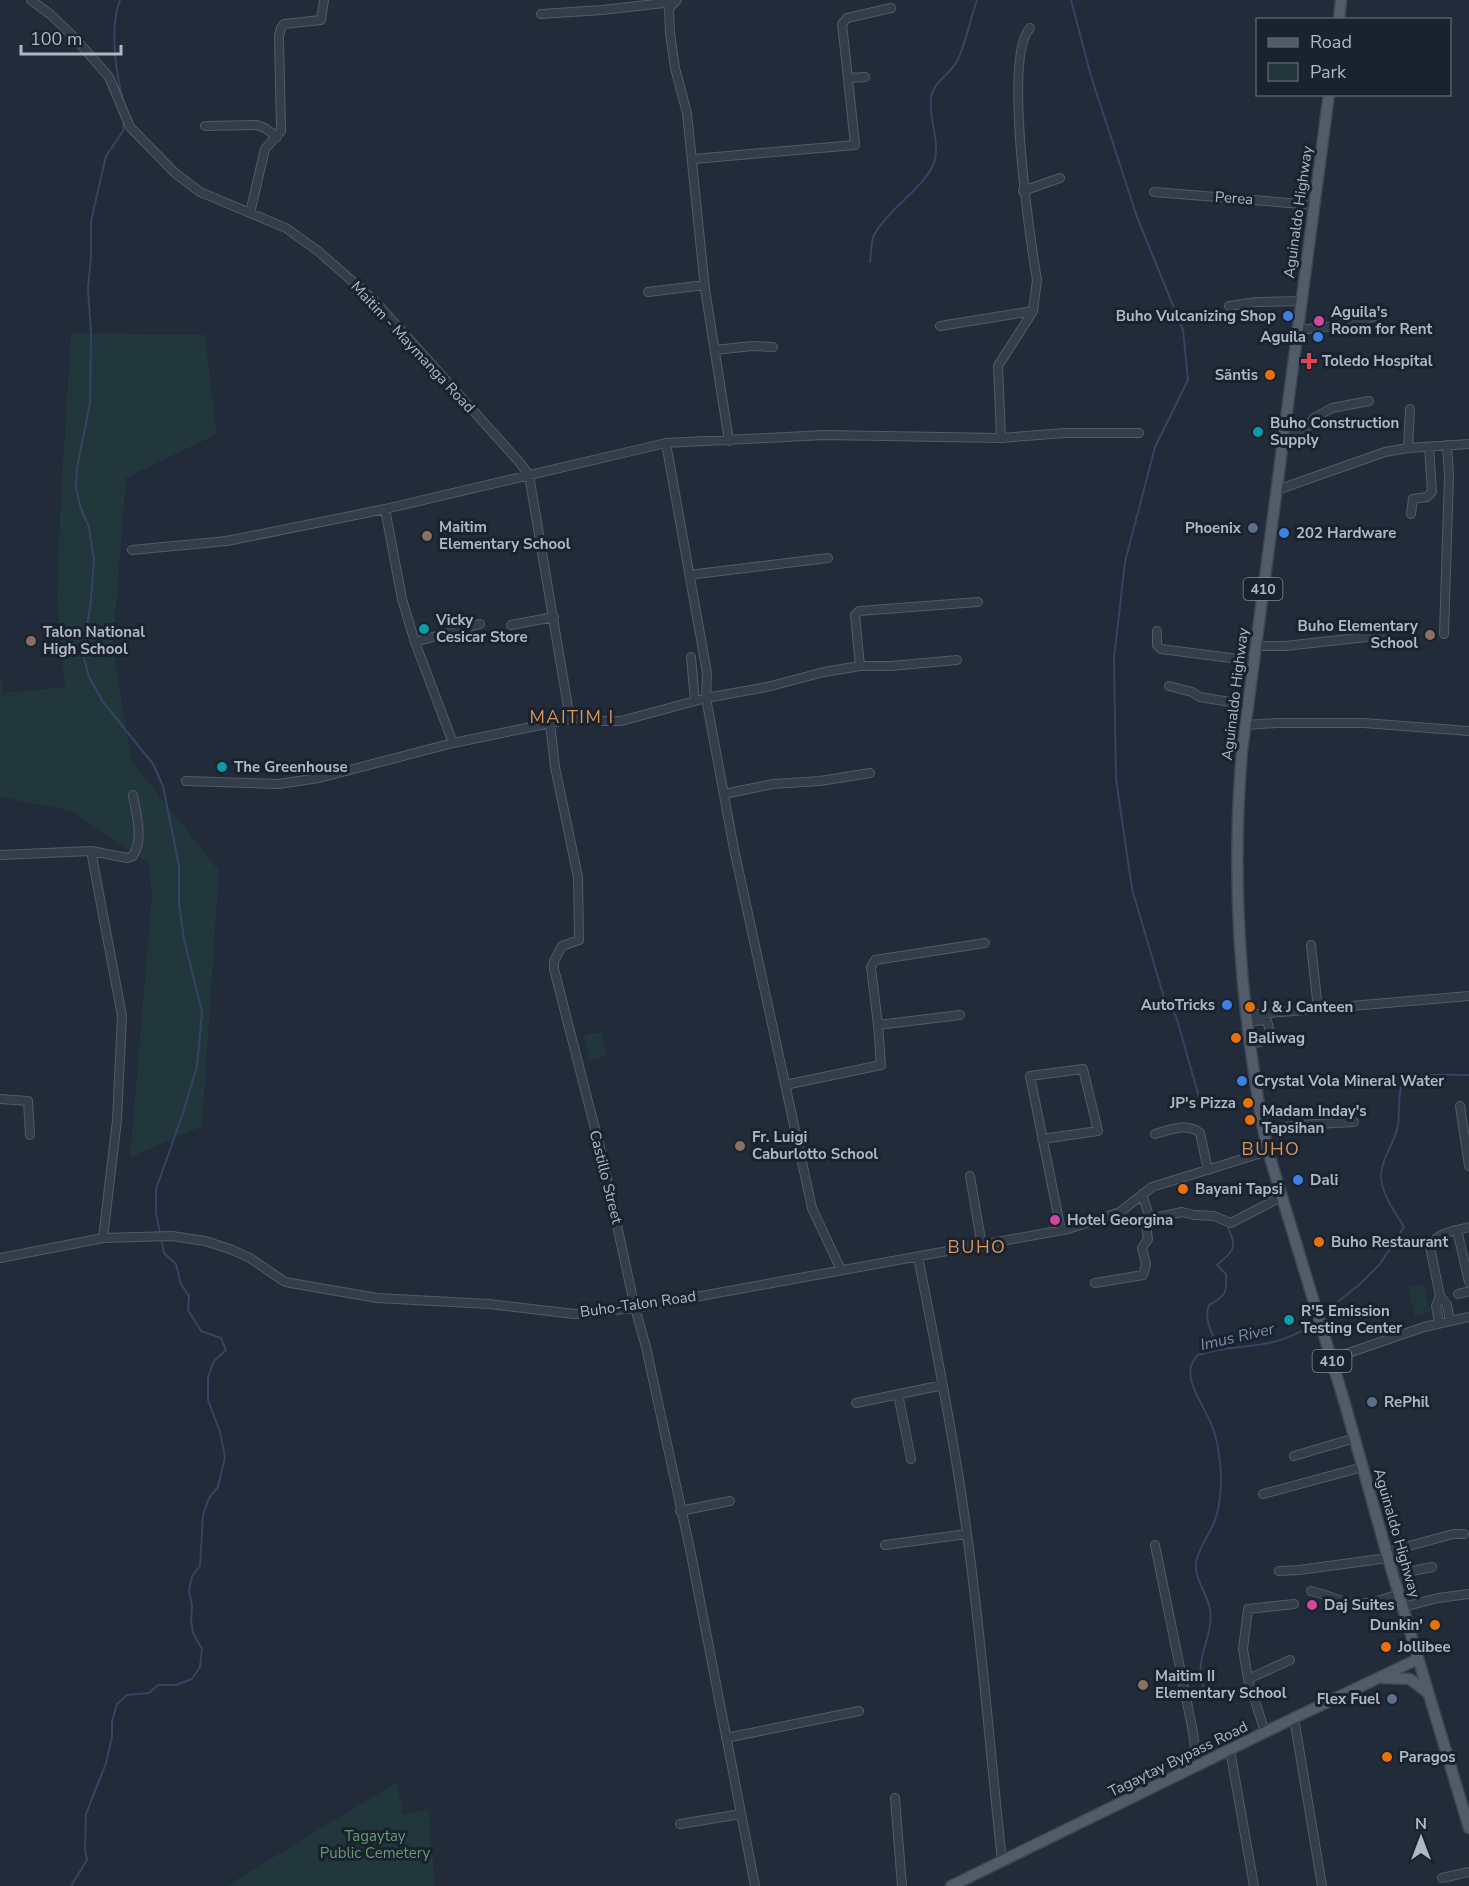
<svg xmlns="http://www.w3.org/2000/svg" width="1469" height="1886" viewBox="0 0 1469 1886" font-family="'Nunito Sans',sans-serif">
<style>
.green{fill:#22373b}
.lines{fill:none;stroke-linecap:round;stroke-linejoin:round}
.stream{stroke:#344561;stroke-width:2}
.minor-casing{stroke:#525a68;stroke-width:10}
.major-casing{stroke:#3e4653;stroke-width:13}
.minor{stroke:#343d4a;stroke-width:8}
.major{stroke:#525b6a;stroke-width:10}
.shop-dot{fill:#3f7fe0;stroke:#1a222e;stroke-width:2}
.hotel-dot{fill:#d1479c;stroke:#1a222e;stroke-width:2}
.health-dot{fill:#e0444e;stroke:#1a222e;stroke-width:2}
.food-dot{fill:#e8710a;stroke:#1a222e;stroke-width:2}
.culture-dot{fill:#0f9aa8;stroke:#1a222e;stroke-width:2}
.service-dot{fill:#5c6f8a;stroke:#1a222e;stroke-width:2}
.education-dot{fill:#8d6e63;stroke:#1a222e;stroke-width:2}
.labels{text-anchor:middle;stroke-width:6;stroke-linejoin:round;paint-order:stroke}
.shield{fill:#1a222e;stroke:#828a98;stroke-width:1.5}
.shield-label{font-size:14px;font-weight:bold;fill:#afb7c6}
.street-label{font-size:15px;fill:#afb7c6;stroke:#1a222e}
.poi-label{font-size:15px;font-weight:bold;fill:#afb7c6;stroke:#1a222e;text-anchor:start}
.park-label{font-size:15px;fill:#669872;stroke:#1a222e}
.water-label{font-size:16px;font-style:italic;fill:#768daf;stroke:#1a222e}
.quarter-label{font-size:18px;letter-spacing:1.5px;fill:#d6935a;stroke:#1a222e}
</style>
<rect width="100%" height="100%" fill="#212b3a"/>
<path class="green" d="M71 333 205 335 217 434 126 478 113 645 131 760 219 871 202 1126 130 1157 152 895 148 863 72 811 0 797V679H2L3 693 65 687 57 599 60 515Z
M602 1032 606 1056 589 1060 584 1035Z
M1423 1284 1430 1312 1415 1316 1408 1288Z
M397 1782 403 1815 428 1809 435 1886H226Z"/>
<g class="lines">
<path class="stream" d="M120 0C109 29 116 75 124 104
M1071 0 1091 76 1137 217 1183 330 1188 380 1155 447 1125 562 1114 658 1116 779 1132 889 1165 1001 1176 1016 1199 1097
M870 262C871 254 871 242 874 235 888 209 922 190 933 165 942 144 928 119 931 97 934 81 950 75 957 61 965 47 971 16 977 0
M1228 1228C1238 1247 1233 1252 1217 1265L1226 1274C1227 1293 1226 1296 1209 1305 1204 1318 1210 1329 1216 1342L1231 1348
M1326 1311 1359 1285 1380 1264 1404 1227C1395 1212 1382 1195 1381 1177 1381 1157 1395 1144 1398 1125 1400 1114 1397 1087 1405 1080 1413 1073 1457 1075 1469 1075
M1206 1696C1203 1686 1199 1675 1201 1664 1203 1646 1213 1629 1210 1610 1208 1594 1194 1580 1196 1562 1199 1548 1207 1538 1213 1525 1220 1510 1221 1491 1221 1475 1220 1459 1218 1441 1212 1426 1205 1405 1177 1375 1198 1355 1239 1342 1270 1352 1310 1326
M71 1886 87 1860 85 1850 86 1814 106 1763 112 1737V1721L117 1704 127 1695 149 1693 158 1685H176L192 1679 200 1667 202 1649 193 1633 191 1620 192 1606 189 1591 192 1576 200 1566 203 1515 209 1498 218 1487 225 1457 220 1432 208 1400V1377L214 1361 226 1350 221 1338 201 1331 188 1310 189 1296 181 1284 176 1264 164 1253 156 1213V1189L183 1113 197 1066 202 1012 184 939 179 904V866L163 786 153 764 103 702 89 677 83 655 91 600 94 560 89 527 81 509 76 488 77 468 90 403 91 334 88 289 91 257V221L106 156 123 131 124 121"/>
<defs>
<path id="minor" d="M31 0 51 15 74 37 109 77 130 127 175 173 200 192 286 228 318 251 375 301 520 463 529 475 570 719
M677 0 669 8 670 33 675 68 687 113 705 289 729 441
M541 14 602 10 664 3 672 5
M848 78 842 24 847 18 891 8
M205 126 257 125 265 128 277 137
M693 159 855 145 848 78 865 77
M1023 191 1060 178
M1154 192 1314 205
M250 213 265 149 281 131 279 36 281 28 284 24 321 20 324 0
M648 292 705 285
M1229 306 1257 302 1301 301
M940 326 1033 311
M1298 330 1346 325 1373 317
M715 350 752 346 773 347
M1284 432 1305 430 1314 418 1332 408 1369 401
M1001 438 998 366 1033 311 1037 280C1030 238 1003 56 1030 28
M666 443 707 673 706 698 734 849 812 1208 841 1270
M1408 448 1410 409
M1277 490 1385 452 1408 448 1469 444
M385 509 402 599 415 642 453 743
M1411 514 1413 499 1427 497 1432 492 1429 447
M132 550 227 541 385 509 666 443 824 435 1001 438 1065 433H1139
M689 575 828 558
M511 625 554 617
M1157 631V645L1161 649 1254 661
M1444 634 1449 476 1447 445
M415 642 480 624
M1256 646H1285L1385 635
M691 657 695 701
M860 666 855 615 859 611 978 602
M1169 686 1192 692 1200 697 1248 705
M550 723 555 767 578 877 579 940 562 946 554 961V969L601 1152 635 1308 646 1347 691 1554 755 1886
M1245 725 1277 723H1364L1469 731
M186 781 278 784 319 778 453 743 570 719 586 717 602 721H621L706 698 767 687 824 672 860 666H891L957 660
M724 794 773 784 820 781 870 773
M91 851 122 1016 117 1120 103 1238
M0 855 91 851 127 858 133 856C144 839 136 813 133 795
M1311 945 1318 1009
M1245 1015 1469 996
M1246 1022 1265 1020 1267 1021 1272 1038 1269 1040 1250 1044
M878 1025 960 1015
M785 1085 881 1065 878 1025 871 967 875 960 985 943
M0 1099 28 1101 30 1135
M1460 1106 1469 1166
M1269 1130 1298 1125 1354 1122
M1155 1134C1169 1130 1188 1122 1200 1133L1208 1170
M1042 1139 1098 1131 1083 1069 1030 1076 1061 1230
M970 1176 982 1246
M1142 1194 1150 1219 1182 1212 1194 1215 1214 1216 1231 1223 1281 1197
M1457 1230 1469 1282
M918 1257C934 1337 950 1418 962 1499 980 1619 989 1741 1002 1861
M0 1258 103 1238 172 1236 205 1241 230 1249 250 1258 285 1282 377 1298 489 1304 574 1314 635 1308 1068 1229 1120 1212 1152 1187 1268 1151
M1095 1283 1143 1275 1146 1264 1142 1248 1148 1239 1145 1219 1149 1215
M1458 1294 1469 1291
M1450 1320 1447 1305 1440 1296 1430 1247C1436 1232 1455 1231 1469 1227
M1439 1323 1436 1306 1440 1296
M1331 1359 1424 1327 1469 1317
M898 1394 911 1459
M856 1403 943 1385
M1294 1456 1355 1438
M1263 1494 1363 1467
M680 1511 730 1501
M885 1545 967 1534
M1155 1545 1192 1727 1198 1766
M1387 1552 1453 1534H1464
M1279 1571 1299 1570 1388 1558
M1393 1575 1432 1567
M1311 1591C1324 1594 1335 1599 1347 1602 1364 1607 1383 1599 1399 1594
M1403 1607 1438 1598 1469 1594
M1248 1679 1290 1660
M1294 1718 1322 1886
M1265 1732 1248 1679 1243 1649 1248 1609 1294 1604
M726 1738 859 1711
M1230 1750 1254 1886
M895 1798 902 1886
M680 1824 741 1814
M1442 1878 1469 1872"/>
<path id="major" d="M1339 20 1341 0
M1329 94 1242 751C1233 857 1237 960 1253 1065 1257 1094 1261 1122 1268 1151L1345 1404 1388 1558 1469 1828
M1384 1678 1410 1679 1428 1693
M951 1886 1294 1718 1418 1659"/>
</defs>
<use href="#minor" class="minor-casing"/>
<use href="#major" class="major-casing"/>
<use href="#minor" class="minor"/>
<use href="#major" class="major"/>
</g>
<g class="shop-dot">
<circle cx="1288" cy="316" r="6"/>
<circle cx="1318" cy="337" r="6"/>
<circle cx="1284" cy="533" r="6"/>
<circle cx="1227" cy="1005" r="6"/>
<circle cx="1242" cy="1081" r="6"/>
<circle cx="1298" cy="1180" r="6"/>
</g>
<g class="hotel-dot">
<circle cx="1319" cy="321" r="6"/>
<circle cx="1055" cy="1220" r="6"/>
<circle cx="1312" cy="1605" r="6"/>
</g>
<path class="health-dot" d="M1306 352h6v6h6v6h-6v6h-6v-6h-6v-6h6z"/>
<g class="food-dot">
<circle cx="1270" cy="375" r="6"/>
<circle cx="1250" cy="1007" r="6"/>
<circle cx="1236" cy="1038" r="6"/>
<circle cx="1248" cy="1103" r="6"/>
<circle cx="1250" cy="1120" r="6"/>
<circle cx="1183" cy="1189" r="6"/>
<circle cx="1319" cy="1242" r="6"/>
<circle cx="1435" cy="1625" r="6"/>
<circle cx="1386" cy="1647" r="6"/>
<circle cx="1387" cy="1757" r="6"/>
</g>
<g class="culture-dot">
<circle cx="1258" cy="432" r="6"/>
<circle cx="424" cy="629" r="6"/>
<circle cx="222" cy="767" r="6"/>
<circle cx="1289" cy="1320" r="6"/>
</g>
<g class="service-dot">
<circle cx="1253" cy="528" r="6"/>
<circle cx="1372" cy="1402" r="6"/>
<circle cx="1392" cy="1699" r="6"/>
</g>
<g class="education-dot">
<circle cx="427" cy="536" r="6"/>
<circle cx="1430" cy="635" r="6"/>
<circle cx="31" cy="641" r="6"/>
<circle cx="740" cy="1146" r="6"/>
<circle cx="1143" cy="1685" r="6"/>
</g>
<g class="labels">
<g class="shield">
<rect x="1243.5" y="578" width="39" height="22" rx="4.5"/>
<rect x="1312.5" y="1350" width="39" height="22" rx="4.5"/>
</g>
<g class="shield-label">
<text x="1263" y="594">410</text>
<text x="1332" y="1366">410</text>
</g>
<g class="street-label">
<text transform="translate(1234 198) rotate(4)" y="5">Perea</text>
<text transform="translate(1298 212) rotate(-82)" y="5">Aguinaldo Highway</text>
<text transform="translate(413 347) rotate(47)" y="5">Maitim - Maymanga Road</text>
<text transform="translate(1235 694) rotate(-83)" y="5">Aguinaldo Highway</text>
<text transform="translate(606 1177) rotate(76)" y="5">Castillo Street</text>
<text transform="translate(638 1304) rotate(-8)" y="5">Buho-Talon Road</text>
<text transform="translate(1397 1533) rotate(74)" y="5">Aguinaldo Highway</text>
<text transform="translate(1178 1759) rotate(-26)" y="5">Tagaytay Bypass Road</text>
</g>
<g class="poi-label">
<text x="1331" y="317">Aguila's<tspan x="1331" dy="17">Room for Rent</tspan></text>
<text x="1276" y="321" text-anchor="end">Buho Vulcanizing Shop</text>
<text x="1306" y="342" text-anchor="end">Aguila</text>
<text x="1322" y="366">Toledo Hospital</text>
<text x="1258" y="380" text-anchor="end">Säntis</text>
<text x="1270" y="428">Buho Construction<tspan x="1270" dy="17">Supply</tspan></text>
<text x="439" y="532">Maitim<tspan x="439" dy="17">Elementary School</tspan></text>
<text x="1241" y="533" text-anchor="end">Phoenix</text>
<text x="1296" y="538">202 Hardware</text>
<text x="436" y="625">Vicky<tspan x="436" dy="17">Cesicar Store</tspan></text>
<text x="1418" y="631" text-anchor="end">Buho Elementary<tspan x="1418" dy="17">School</tspan></text>
<text x="43" y="637">Talon National<tspan x="43" dy="17">High School</tspan></text>
<text x="234" y="772">The Greenhouse</text>
<text x="1215" y="1010" text-anchor="end">AutoTricks</text>
<text x="1262" y="1012">J &amp; J Canteen</text>
<text x="1248" y="1043">Baliwag</text>
<text x="1254" y="1086">Crystal Vola Mineral Water</text>
<text x="1236" y="1108" text-anchor="end">JP's Pizza</text>
<text x="1262" y="1116">Madam Inday's<tspan x="1262" dy="17">Tapsihan</tspan></text>
<text x="752" y="1142">Fr. Luigi<tspan x="752" dy="17">Caburlotto School</tspan></text>
<text x="1310" y="1185">Dali</text>
<text x="1195" y="1194">Bayani Tapsi</text>
<text x="1067" y="1225">Hotel Georgina</text>
<text x="1331" y="1247">Buho Restaurant</text>
<text x="1301" y="1316">R'5 Emission<tspan x="1301" dy="17">Testing Center</tspan></text>
<text x="1384" y="1407">RePhil</text>
<text x="1324" y="1610">Daj Suites</text>
<text x="1423" y="1630" text-anchor="end">Dunkin'</text>
<text x="1398" y="1652">Jollibee</text>
<text x="1155" y="1681">Maitim II<tspan x="1155" dy="17">Elementary School</tspan></text>
<text x="1380" y="1704" text-anchor="end">Flex Fuel</text>
<text x="1399" y="1762">Paragos</text>
</g>
<g class="park-label">
<text x="375" y="1841">Tagaytay<tspan x="375" dy="17">Public Cemetery</tspan></text>
</g>
<g class="water-label">
<text transform="translate(1237 1336) rotate(-13)" y="6">Imus River</text>
</g>
<g class="quarter-label">
<text x="572" y="723">MAITIM I</text>
<text x="1271" y="1155">BUHO</text>
<text x="977" y="1253">BUHO</text>
</g>
</g>
<rect x="1256" y="18" width="195" height="78" fill="#1a222e" stroke="#565e6b" stroke-width="1.5"/>
<rect x="1268" y="38" width="30" height="9" fill="#525b6a" stroke="#565e6b" stroke-width="1.5"/>
<text x="1310" y="48" font-size="18" fill="#afb7c6">Road</text>
<rect x="1268" y="63" width="30" height="18" fill="#22373b" stroke="#565e6b" stroke-width="1.5"/>
<text x="1310" y="78" font-size="18" fill="#afb7c6">Park</text>
<g transform="translate(1421 1838)" stroke="#1a222e" stroke-width="4.5" paint-order="stroke">
<path d="M0-4.5L10 22L0 15L-10 22Z" fill="#afb7c6"/>
<text y="-9" font-size="16" font-weight="bold" text-anchor="middle" fill="#afb7c6">N</text>
</g>
<path d="M21 45v9h100v-9" fill="none" stroke="#afb7c6" stroke-width="3"/>
<text x="30" y="45" font-size="18" fill="#afb7c6" stroke="#1a222e" stroke-width="4.5" paint-order="stroke">100 m</text>
</svg>
